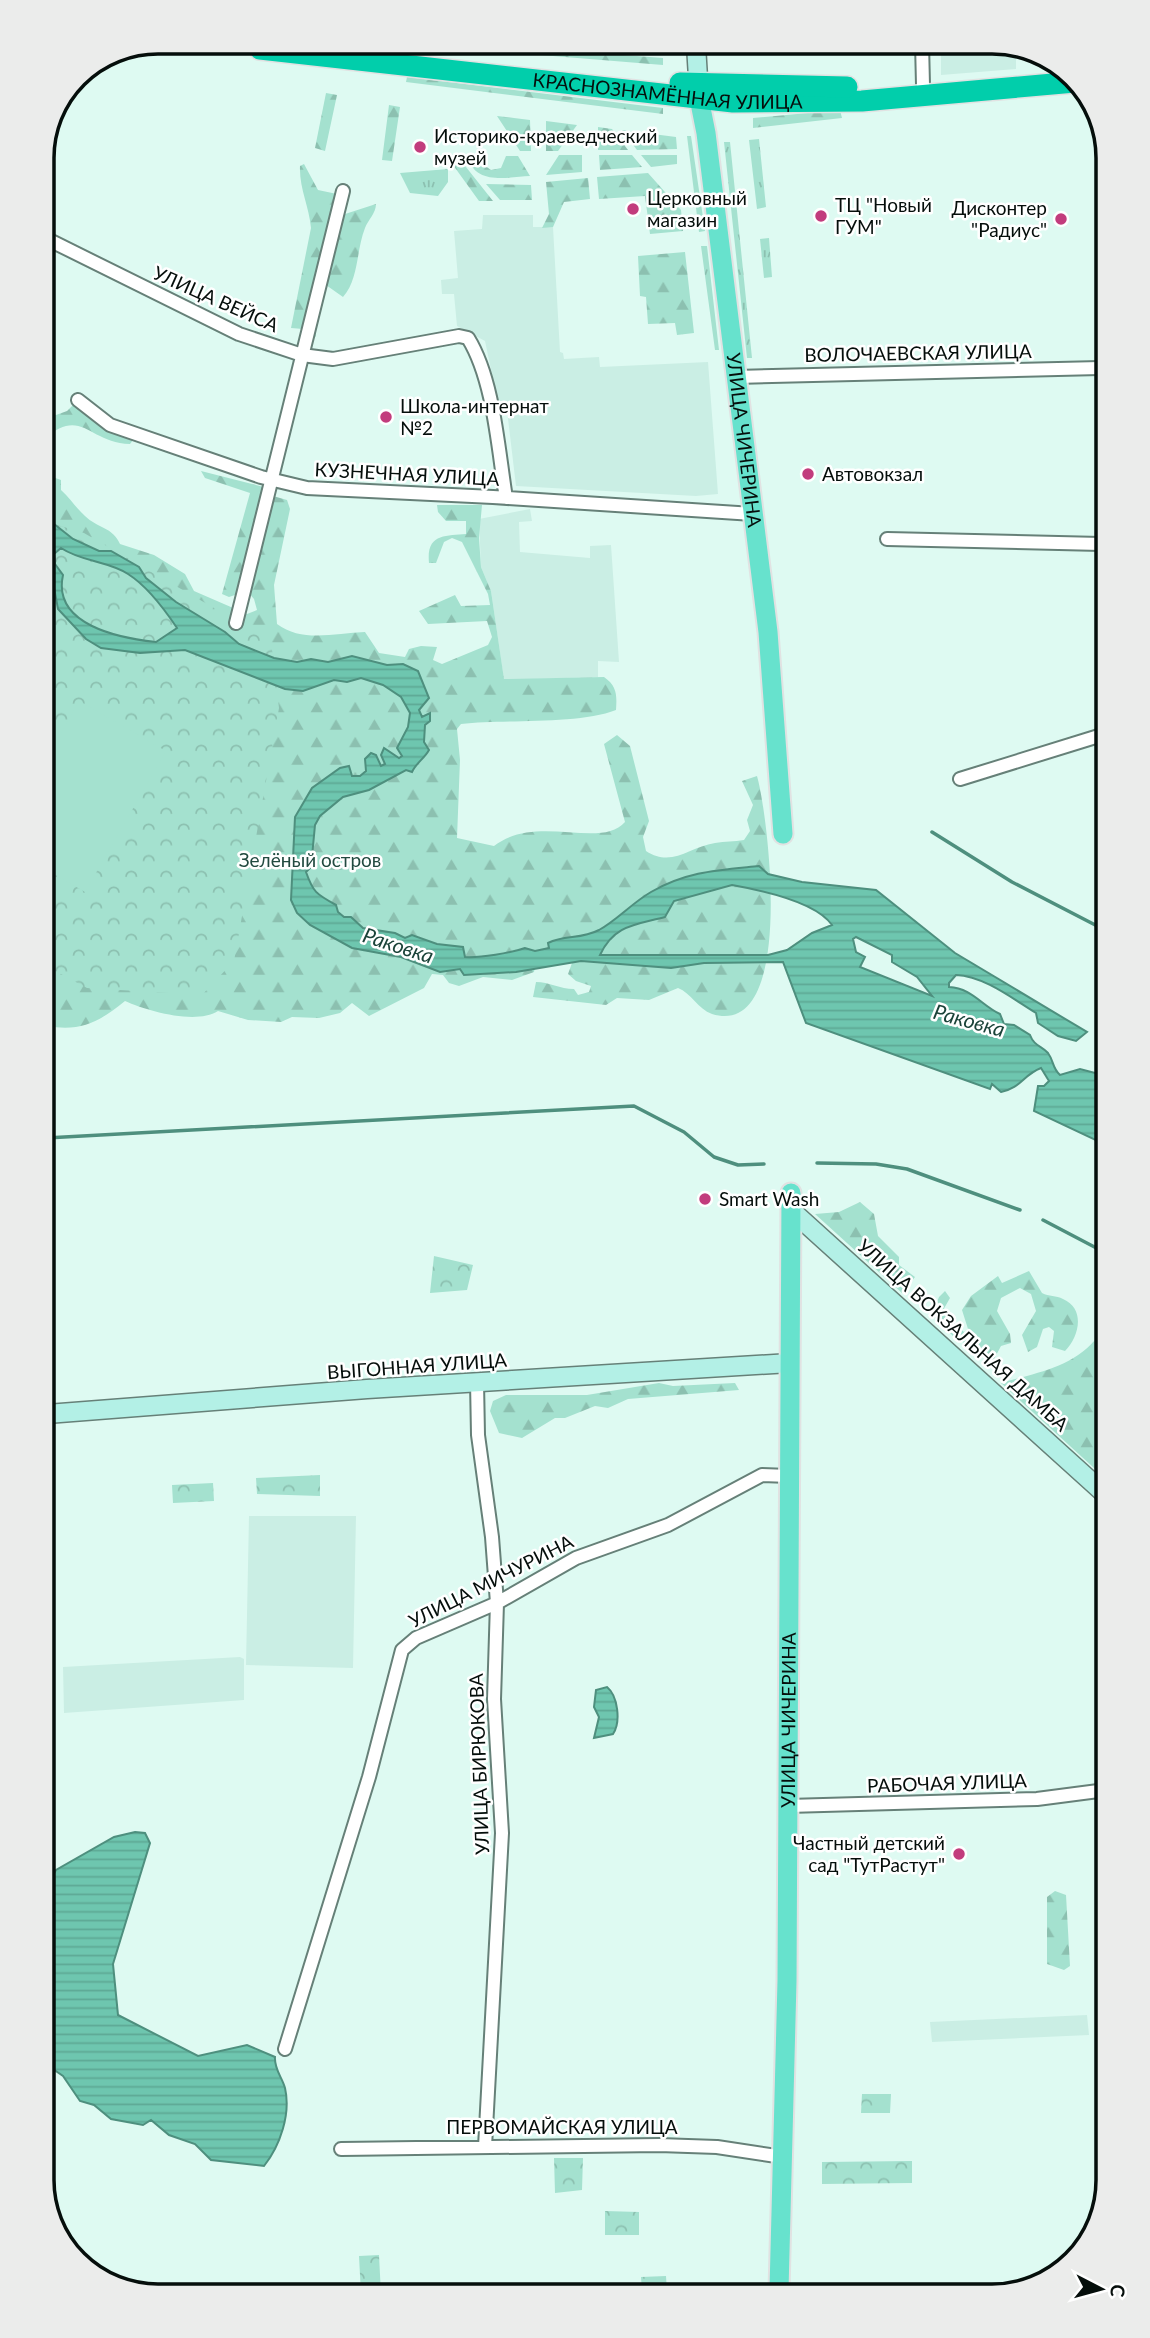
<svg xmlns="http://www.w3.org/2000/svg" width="1150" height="2338" viewBox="0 0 1150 2338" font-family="Lato,sans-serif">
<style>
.built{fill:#caeee4}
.grass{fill:url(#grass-tufts)}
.forest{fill:url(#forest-firs)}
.park{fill:url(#park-crowns)}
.pitch{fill:#a4e1cf}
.water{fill:url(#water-rules);stroke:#4e8f7e;stroke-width:2;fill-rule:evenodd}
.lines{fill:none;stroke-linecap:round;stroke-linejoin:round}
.stream{stroke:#4e8f7e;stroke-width:3.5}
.street-casing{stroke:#668078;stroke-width:16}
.secondary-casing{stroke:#668078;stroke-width:21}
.primary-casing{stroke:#e1e2e2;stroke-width:23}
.highway-casing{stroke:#e1e2e2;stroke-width:24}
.street{stroke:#fff;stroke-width:12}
.secondary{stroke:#b3f0e6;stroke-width:18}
.primary{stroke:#67e2cd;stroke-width:19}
.highway{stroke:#01ceab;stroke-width:21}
.poi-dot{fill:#c23c7d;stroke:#fff;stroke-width:2.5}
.labels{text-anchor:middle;stroke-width:5;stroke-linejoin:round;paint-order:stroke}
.street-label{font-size:19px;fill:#050e0b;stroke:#fff}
.poi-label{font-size:19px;fill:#050e0b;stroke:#fff;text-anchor:start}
.park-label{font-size:19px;fill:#224a40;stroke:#fff}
.water-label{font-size:21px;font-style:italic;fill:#1b4339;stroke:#fff}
.rim{fill:none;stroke:#050e0b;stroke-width:3.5}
</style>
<defs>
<pattern id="grass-tufts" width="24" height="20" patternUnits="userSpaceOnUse" patternTransform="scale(1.75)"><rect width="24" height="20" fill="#a4e1cf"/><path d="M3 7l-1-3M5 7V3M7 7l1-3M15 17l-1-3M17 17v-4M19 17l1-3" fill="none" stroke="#8cc0b0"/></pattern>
<pattern id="forest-firs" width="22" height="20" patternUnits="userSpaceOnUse" patternTransform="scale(1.75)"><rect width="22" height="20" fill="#a4e1cf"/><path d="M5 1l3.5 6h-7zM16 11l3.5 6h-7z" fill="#8cc0b0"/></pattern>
<pattern id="park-crowns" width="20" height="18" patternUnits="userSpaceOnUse" patternTransform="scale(1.75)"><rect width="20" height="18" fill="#a4e1cf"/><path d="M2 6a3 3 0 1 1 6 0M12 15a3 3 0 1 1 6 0" fill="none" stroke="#8cc0b0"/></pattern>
<pattern id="water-rules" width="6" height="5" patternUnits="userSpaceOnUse" patternTransform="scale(1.75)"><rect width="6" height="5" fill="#6ec6af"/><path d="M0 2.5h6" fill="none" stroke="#5ea995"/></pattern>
</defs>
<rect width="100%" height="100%" fill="#defaf2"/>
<path class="built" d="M1000 42 1016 48V69L941 75V43Z
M483 215H533V227H553L560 352 563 353 564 359 599 357 600 367 708 362 718 494 696 496 516 486 506 402 498 403 485 341 457 326 454 294H442L441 280 458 278 454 231 482 229Z
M530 509 532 521 519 522 520 552 590 558V546L611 545 619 662 598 661V677L504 680 491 591 481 567 479 519Z
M249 1516H356L353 1668 246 1665Z
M240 1657 244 1659V1700L64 1713 63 1667Z
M1087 2015 1089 2035 932 2042 930 2022Z"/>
<path class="grass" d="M687 136H691L705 231 699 232Z
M759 139 766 207 757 209 749 140Z
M724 142H730L752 358H747Z
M448 169V182L438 196 410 193 400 173Z
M769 238 772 277 764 278 760 239Z
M701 246H707L719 350H715Z"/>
<path class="forest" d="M516 47 663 58V65L516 53Z
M407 77 663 108V114L406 82Z
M326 93 337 95 325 151 315 148Z
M389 105 400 107 392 161 382 160Z
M840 110 842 118 753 128V118Z
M497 116 530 120 531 151H520Z
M546 121 577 125 558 151H546Z
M598 127 612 129 628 150H598Z
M622 130 676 137 677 149 637 150Z
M559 155H582V172L546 175Z
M599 155H632L642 167 600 170Z
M641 155H677V164L651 167Z
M468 156H478L481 163 491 170 501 168 506 156H518L530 176C508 177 474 186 468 156Z
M462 162 493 201H479L453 165Z
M304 164 318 190 337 194 342 215 376 204C376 213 368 220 365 228 356 251 359 279 343 297L326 285 313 291 316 336 312 341 303 329 291 328 311 228C309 206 299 188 300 166Z
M648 173 681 210 683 231 650 234 645 196 599 199 597 177Z
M588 178 590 199 564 202 553 227 542 228 549 214 546 182Z
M486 184 531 185 532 200H500Z
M685 252 694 333 677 335 675 323 648 324 646 297 640 296 638 256Z
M43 401 47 402 50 412 56 415 67 411 73 405 85 411 93 421 133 440 130 444C88 443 82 405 43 440Z
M201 471 275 490 273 496 287 500 290 509 274 585 277 624C302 643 335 633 365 632L379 653 405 657 409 649 421 646 437 647 433 660 442 664 488 645 492 637 487 621 428 624 419 611 455 595 461 606 490 605 488 594 462 542 452 538 444 542 436 563H429C426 533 446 536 466 534V521H446L438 512 437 505H482L479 538 481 567 491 591 504 679 604 677C617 686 617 695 616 710 578 725 505 719 461 724L457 729 460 760 457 838 494 846C536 813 601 850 625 822L604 744 617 735 630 746 649 821 643 837 646 851C672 868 689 847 715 843 725 841 734 842 744 840L750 831 747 820 753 805 742 781 757 776C768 814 797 1040 712 1014 698 1009 691 993 678 988L649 1000 617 998 606 1005 533 997 536 982C549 982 560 989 574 989L578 995 589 992 591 986 576 981 568 974 572 963 535 967 534 972 512 980 483 977 459 986 449 983 443 975 432 974 424 988 369 1016 352 1003 340 1013 319 1018 292 1017 281 1022 248 1020 218 1011C196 1025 147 1011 125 1001 99 1022 81 1032 47 1026L44 474 61 480V490C70 498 76 508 85 516 97 528 113 527 120 544L154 555 185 574 194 591 247 614 257 610 254 599 247 591 229 597 222 594 250 493 205 478Z
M860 1202 874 1214 878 1236 899 1257V1265L915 1277 902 1293 815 1214 839 1212Z
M1029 1271 1042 1293C1049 1297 1056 1295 1063 1299 1086 1309 1079 1337 1065 1351L1052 1347 1054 1331 1049 1327 1043 1329 1037 1347 1028 1352 1022 1335 1036 1311 1031 1294 1020 1288 1001 1298 997 1311 1010 1334 1011 1343 1001 1346 993 1361 953 1336 932 1315 939 1297 945 1291 950 1298 942 1312 964 1332 968 1329 962 1310 971 1296 998 1276 1002 1283Z
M1095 1340 1104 1341 1105 1478 1001 1383C1035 1373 1071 1368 1095 1340Z
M659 1383 673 1386 735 1383 739 1390 628 1399 608 1408 595 1406 565 1418H555L522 1438 499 1433 490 1411 493 1401 506 1395H587Z
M1055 1891 1066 1895 1070 1966 1064 1970 1047 1964V1897Z"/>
<path class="park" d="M44 521 84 533 271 641 279 708 234 961 202 995 87 988 46 966Z
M434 1256 473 1265 467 1290 430 1293Z
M320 1475V1496L257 1494 256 1478Z
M213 1483 214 1501 173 1503 172 1485Z
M862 2094H891L890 2113H861Z
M554 2158H583L582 2190 555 2193Z
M912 2161V2183L822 2184V2162Z
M605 2211 639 2212V2235H605Z
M379 2255 381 2294H361L359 2256Z
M666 2276 667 2291H642L641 2277Z"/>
<path class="pitch" d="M79 701 166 751 85 892 45 869V762Z"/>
<path class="water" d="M44 516 73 539 99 551H111L139 567 146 578 176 602 225 632 239 644 274 658 297 662 311 659 328 662 352 656 387 665 403 664 418 671 429 698 419 710 422 717 430 713V721L425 725 424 742 429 750C424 759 416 763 412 772L406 770 369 790 343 797 320 816 315 825 311 867 306 872C313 892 316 894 336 905L338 912 344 917H351L363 928 395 933 405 938 412 935 437 944 463 947 465 957C480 958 511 953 525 948L535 951 549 948 548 943C565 934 580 940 599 930 617 920 632 903 651 892 687 871 719 870 759 866L768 874 802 882 876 890 955 953 1087 1032 1076 1041 1058 1036 1038 1023 1036 1013C1013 999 984 976 956 975L949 983V987C972 988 982 1006 1000 1014L1004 1024 1014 1025 1030 1035C1034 1046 1042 1046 1048 1053 1054 1061 1052 1068 1060 1075L1080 1069 1103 1075 1104 1144 1034 1111 1038 1086H1044L1049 1081 1041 1068C1023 1075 1021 1088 1001 1092L992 1084 990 1089 806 1023 783 962 704 963 671 968 581 961 516 972 464 975 460 969 440 972 401 957 352 948 310 925 297 913 291 900 295 817 312 788 340 768 349 766 352 776H360L366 771 365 759 371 753 376 755 381 766 385 764 381 755 384 748 399 758 402 756 397 748 408 727 410 713 401 697 383 685 361 678 347 682 334 680 303 691 285 689 185 650 140 653 101 648 86 639 58 609 52 577 44 557ZM61 548C82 562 108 561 128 574 147 586 165 610 177 628L156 642C119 638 52 625 63 575L55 564 54 554ZM732 885C760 890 816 902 832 925L812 933 787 950 768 955H600C614 925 635 925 665 917L674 901ZM856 937 892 955V962L917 977 932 996 860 967 865 957 856 952 853 939Z
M607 1687C618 1696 621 1722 613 1734L594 1738 599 1717 594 1707 596 1690Z
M135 1832 145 1833 150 1843 113 1964 118 2015 198 2056 247 2045 275 2057C274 2069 282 2077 285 2088 291 2114 280 2146 264 2166L211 2160 195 2144 169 2135 151 2120 143 2125 111 2119 94 2105 80 2101 63 2076 50 2067 49 1882 56 1870 114 1837Z"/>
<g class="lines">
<path class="stream" d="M932 832 1012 882 1103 929
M46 1138 634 1106 684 1132 714 1157 738 1165 764 1164
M817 1163 876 1164 907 1169 1020 1210
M1043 1220 1104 1252"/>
<defs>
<path id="street" d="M922 43 923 85
M378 52V48
M43 237 239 334 302 355 333 359 459 336 468 338C494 380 498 449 506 498
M736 377 1100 368
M78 400 110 425 261 477 307 488 493 497 753 514
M887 539 1101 544
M236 623 343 191
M960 779 1102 735
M477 1382 478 1435 492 1537 497 1603 494 1699 502 1833 485 2147
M788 1806 1037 1799 1106 1790
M285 2049 369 1777 402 1650 416 1638 497 1603 576 1558 668 1525 762 1475 789 1476
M341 2149 659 2145 717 2147 783 2157"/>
<path id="secondary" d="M696 45 699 94
M791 1210 1105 1494
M47 1414 367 1389 790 1363"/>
<g id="primary">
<path id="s1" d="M699 98 706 133 768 632 783 834"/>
<path id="s2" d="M779 2290 787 1981 791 1193"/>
</g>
<g id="highway">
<path id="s3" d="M260 49 733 102 862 101 1075 82"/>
<path d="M680 83 847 87"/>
</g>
</defs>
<use href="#street" class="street-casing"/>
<use href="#secondary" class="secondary-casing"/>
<use href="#primary" class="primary-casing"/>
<use href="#highway" class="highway-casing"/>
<use href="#street" class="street"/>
<use href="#secondary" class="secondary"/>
<use href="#primary" class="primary"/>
<use href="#highway" class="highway"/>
</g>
<g class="poi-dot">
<circle cx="420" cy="147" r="7"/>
<circle cx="633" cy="209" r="7"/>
<circle cx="821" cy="216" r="7"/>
<circle cx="1061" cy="219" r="7"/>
<circle cx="386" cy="417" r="7"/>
<circle cx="808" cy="474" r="7"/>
<circle cx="705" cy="1199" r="7"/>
<circle cx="959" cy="1854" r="7"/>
</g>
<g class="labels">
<g class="street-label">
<text dy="7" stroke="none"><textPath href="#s3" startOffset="410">КРАСНОЗНАМЁННАЯ УЛИЦА</textPath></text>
<text transform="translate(216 299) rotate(24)" y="7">УЛИЦА ВЕЙСА</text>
<text transform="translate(918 353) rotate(-1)" y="7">ВОЛОЧАЕВСКАЯ УЛИЦА</text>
<text dy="7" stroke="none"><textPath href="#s1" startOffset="345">УЛИЦА ЧИЧЕРИНА</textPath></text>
<text transform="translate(407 474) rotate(3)" y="7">КУЗНЕЧНАЯ УЛИЦА</text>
<text transform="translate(963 1335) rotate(42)" y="7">УЛИЦА ВОКЗАЛЬНАЯ ДАМБА</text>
<text transform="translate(417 1366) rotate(-4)" y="7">ВЫГОННАЯ УЛИЦА</text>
<text transform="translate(491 1581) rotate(-27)" y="7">УЛИЦА МИЧУРИНА</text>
<text dy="7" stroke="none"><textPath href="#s2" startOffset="570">УЛИЦА ЧИЧЕРИНА</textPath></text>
<text transform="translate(479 1764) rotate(-92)" y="7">УЛИЦА БИРЮКОВА</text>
<text transform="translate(947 1783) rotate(-2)" y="7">РАБОЧАЯ УЛИЦА</text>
<text x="562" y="2134">ПЕРВОМАЙСКАЯ УЛИЦА</text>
</g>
<g class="poi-label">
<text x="434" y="143">Историко-краеведческий<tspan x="434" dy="22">музей</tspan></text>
<text x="647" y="205">Церковный<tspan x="647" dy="22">магазин</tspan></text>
<text x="835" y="212">ТЦ "Новый<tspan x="835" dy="22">ГУМ"</tspan></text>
<text x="1047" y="215" text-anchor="end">Дисконтер<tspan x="1047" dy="22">"Радиус"</tspan></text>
<text x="400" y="413">Школа-интернат<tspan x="400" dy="22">№2</tspan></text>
<text x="822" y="481">Автовокзал</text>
<text x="719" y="1206">Smart Wash</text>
<text x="945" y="1850" text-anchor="end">Частный детский<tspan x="945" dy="22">сад "ТутРастут"</tspan></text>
</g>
<g class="park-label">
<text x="310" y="867">Зелёный остров</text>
</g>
<g class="water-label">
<text transform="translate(398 946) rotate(18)" y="7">Раковка</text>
<text transform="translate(969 1021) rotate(15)" y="7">Раковка</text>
</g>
</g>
<path d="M0 0H1150V2338H0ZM158 54H992A104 104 0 0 1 1096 158V2180A104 104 0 0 1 992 2284H158A104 104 0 0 1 54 2180V158A104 104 0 0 1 158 54Z" fill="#ebeceb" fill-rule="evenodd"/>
<path class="rim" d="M158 54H992A104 104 0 0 1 1096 158V2180A104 104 0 0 1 992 2284H158A104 104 0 0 1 54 2180V158A104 104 0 0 1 158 54Z"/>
<g transform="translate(1101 2289) rotate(96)" stroke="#ffffff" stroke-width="5" paint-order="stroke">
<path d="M0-5L12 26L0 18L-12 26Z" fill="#050e0b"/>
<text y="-10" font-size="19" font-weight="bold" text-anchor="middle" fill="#050e0b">С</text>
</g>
</svg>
